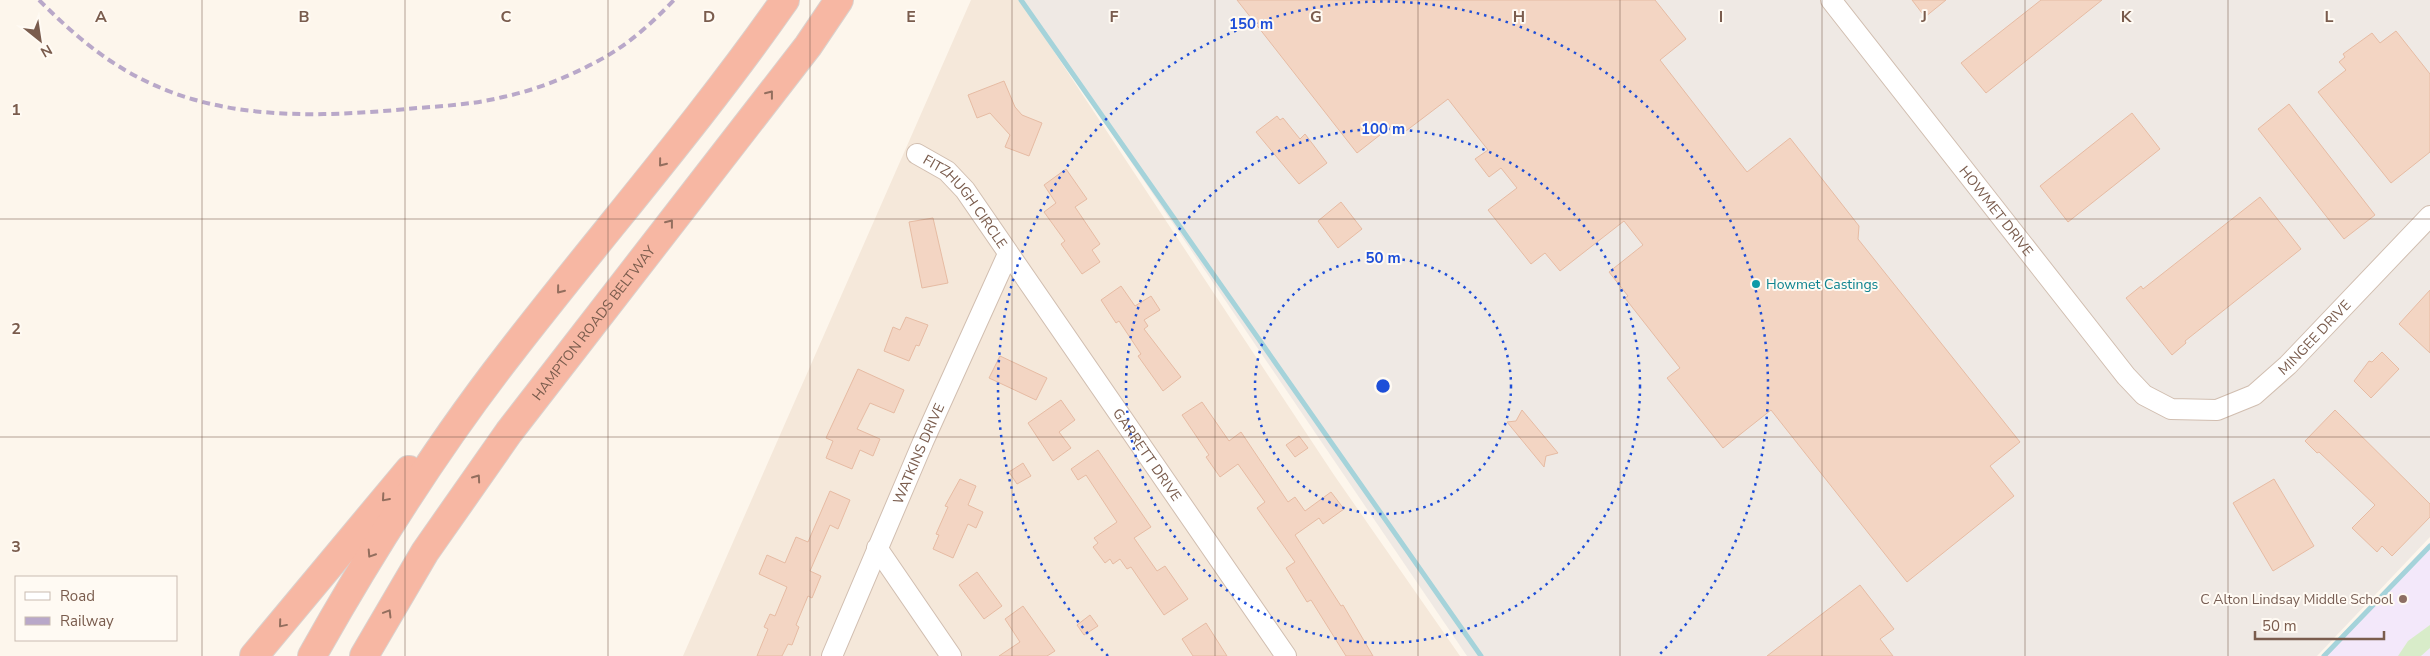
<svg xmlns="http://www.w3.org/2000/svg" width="2430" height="656" viewBox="0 0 2430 656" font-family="'Nunito Sans',sans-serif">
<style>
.residential{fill:#f5e8da}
.industrial{fill:#efe9e4}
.education{fill:#f3e8fa}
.green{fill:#d8ecc9}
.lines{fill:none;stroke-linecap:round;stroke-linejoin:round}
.stream{stroke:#a5d3da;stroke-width:5}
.building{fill:#f3d5c3;stroke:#e6bba3}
.minor-casing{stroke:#d1beb0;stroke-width:22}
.motorway-casing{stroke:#dad1cd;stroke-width:30}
.minor{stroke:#fff;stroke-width:20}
.motorway{stroke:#f7b7a3;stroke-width:28}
.rail{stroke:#b9a8c9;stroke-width:4;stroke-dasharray:8 5;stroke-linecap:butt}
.oneway{stroke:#936e5e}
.grid{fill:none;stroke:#7a5c4d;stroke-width:1;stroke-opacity:0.55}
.ring{fill:none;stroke:#1d4ed8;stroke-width:2.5;stroke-dasharray:2.5 5}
.culture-dot{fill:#0f9aa8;stroke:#fffaf3;stroke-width:2}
.education-dot{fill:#8d6e63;stroke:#fffaf3;stroke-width:2}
.labels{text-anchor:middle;stroke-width:4;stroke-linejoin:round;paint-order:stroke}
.street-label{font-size:14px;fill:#7a5c4d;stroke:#fffaf3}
.culture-label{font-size:14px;fill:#0d838f;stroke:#fffaf3;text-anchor:start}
.education-label{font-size:14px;fill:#785e54;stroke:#fffaf3;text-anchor:end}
.grid-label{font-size:16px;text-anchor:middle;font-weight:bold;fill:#7a5c4d;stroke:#fffaf3;stroke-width:4;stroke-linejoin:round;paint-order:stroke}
.centre{fill:#1d4ed8;stroke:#fffaf3;stroke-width:2.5}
.ring-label{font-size:15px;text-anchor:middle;font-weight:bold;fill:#1d4ed8;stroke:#fffaf3;stroke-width:4;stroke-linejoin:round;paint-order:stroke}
</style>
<rect width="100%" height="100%" fill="#fdf6ec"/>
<path class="residential" d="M971 0H1020L1334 475 1460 656H683Z"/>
<path class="industrial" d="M1021 0H2430V537L2317 656H1467Z"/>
<path class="education" d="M2430 542V656H2322Z"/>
<path class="green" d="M2430 625V648L2421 656H2398L2408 641Z"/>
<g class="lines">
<path class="stream" d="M1021 0 1481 656
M2324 656 2430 546"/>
</g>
<path class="building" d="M1237 0H1655L1686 39 1660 60 1747 172 1790 138 1859 226 1858 239 2020 442 1990 466 2014 496 1907 582 1771 410 1723 448 1667 378 1680 368 1625 298 1628 296 1609 272 1643 245 1624 221 1560 271 1545 253 1531 264 1488 210 1517 188 1501 168 1489 177 1475 159 1488 150 1448 99 1402 134 1394 124 1357 153Z
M1912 0H1946L1925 17Z
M2041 0H2102L1986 93 1961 63Z
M2396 31 2430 74V152L2391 183 2318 92 2346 70 2339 62 2345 57 2343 54 2372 33 2380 43Z
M1004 81 1015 107 1022 115 1042 123 1029 156 1005 147 1010 135 990 113 977 118 968 95Z
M2289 104 2375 215 2344 239 2258 129Z
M2132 113 2160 149 2068 222 2040 186Z
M1277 116 1280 120 1283 118 1300 139 1305 134 1327 163 1299 184 1256 132Z
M1066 169 1087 199 1075 207 1100 244 1092 250 1100 262 1082 274 1061 244 1065 241 1044 212 1056 203 1044 185Z
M2260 197 2301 249 2185 341 2186 343 2172 355 2126 298 2141 286 2143 289Z
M1341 202 1362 229 1338 248 1318 221Z
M933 218 948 283 922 288 909 222Z
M1121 286 1135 306 1151 296 1160 310 1144 320 1148 326 1144 329 1181 377 1163 391 1138 356 1141 354 1119 321 1116 323 1101 300Z
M2430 290V353L2399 324Z
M906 317 928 325 919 346 916 345 909 361 884 351 893 327 900 330Z
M2382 352 2399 369 2371 398 2354 381 2369 361 2372 362Z
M1000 356 1047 378 1036 400 989 378Z
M858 369 904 390 894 413 870 403 857 429 880 439 873 456 860 450 852 469 826 458 833 441 826 438Z
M1061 400 1075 420 1059 432 1071 448 1053 461 1028 423Z
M1202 402 1229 441 1241 432 1288 502 1295 497 1305 511 1331 492 1344 509 1323 524 1319 518 1295 535 1341 606 1343 605 1373 656H1346L1311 600 1307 602 1286 568 1295 562 1257 508 1265 502 1238 464 1220 477 1206 457 1209 455 1182 415Z
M1522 410 1558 453 1546 456 1544 467 1507 422 1516 421Z
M2335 410 2430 504V517L2392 556 2382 546 2377 552 2352 528 2375 505 2319 452 2317 453 2305 441Z
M1299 436 1308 448 1295 457 1286 445Z
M1098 450 1151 527 1134 538 1157 571 1165 566 1188 599 1164 615 1131 567 1127 569 1120 559 1113 564 1110 559 1105 563 1093 547 1098 543 1094 538 1117 522 1086 475 1078 480 1071 469Z
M1023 463 1031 476 1017 484 1009 472Z
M960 479 976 486 968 505 983 512 976 528 968 524 953 558 933 549 939 535 936 534 948 507 945 506Z
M2274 479 2314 546 2273 571 2233 503Z
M830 491 850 500 838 529 830 525 810 571 821 576 812 598 808 596 796 625 799 627 792 645 788 644 782 656H757L768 629 764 627 770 614 775 616 787 587 759 574 767 555 785 563 796 537 808 542Z
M977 572 1002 606 984 619 959 585Z
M1860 585 1894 629 1880 639 1893 656H1767Z
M1023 606 1055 651 1047 656H999L1020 642 1005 619Z
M1090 615 1098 626 1084 635 1077 625Z
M1206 623 1227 656H1193L1182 639Z"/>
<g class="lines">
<defs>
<g id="minor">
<path id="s1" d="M1831 0 2126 376 2144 395 2171 409 2217 410 2254 395 2288 365 2430 216"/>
<path id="s2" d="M917 154 947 171 965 190 1286 656"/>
<path d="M877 548 951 656"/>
<path id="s3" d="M832 656 923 442 1008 254"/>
</g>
<g id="motorway">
<path d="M254 656 409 470"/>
<path d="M312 656C371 551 436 448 510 353 601 235 699 123 785 0"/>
<path id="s4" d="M364 656 425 552 509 432 808 46 839 0"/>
</g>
</defs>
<use href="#minor" class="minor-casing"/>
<use href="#motorway" class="motorway-casing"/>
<use href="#minor" class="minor"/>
<use href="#motorway" class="motorway"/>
<path class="rail" d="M39 0C80 41 116 71 171 92 248 121 336 116 417 108 446 106 475 104 503 97 536 90 568 77 598 61 628 45 651 24 674 0"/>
</g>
<defs><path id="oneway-chevron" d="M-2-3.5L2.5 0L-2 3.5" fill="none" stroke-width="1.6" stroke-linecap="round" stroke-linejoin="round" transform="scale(1.25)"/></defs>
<g class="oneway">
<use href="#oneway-chevron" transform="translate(770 94) rotate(-52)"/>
<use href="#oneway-chevron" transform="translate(662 163) rotate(129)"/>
<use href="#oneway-chevron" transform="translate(670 223) rotate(-52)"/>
<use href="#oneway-chevron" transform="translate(560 290) rotate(129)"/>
<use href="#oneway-chevron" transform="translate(477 478) rotate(-55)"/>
<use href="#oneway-chevron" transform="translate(385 498) rotate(131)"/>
<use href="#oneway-chevron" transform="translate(371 554) rotate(123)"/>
<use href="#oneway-chevron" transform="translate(388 613) rotate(-59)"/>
<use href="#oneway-chevron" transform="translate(282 624) rotate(130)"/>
</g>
<path class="grid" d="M202 0V656M405 0V656M608 0V656M810 0V656M1012 0V656M1215 0V656M1418 0V656M1620 0V656M1822 0V656M2025 0V656M2228 0V656M0 219H2430M0 437H2430"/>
<g class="ring">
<circle cx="1383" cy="386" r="128"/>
<circle cx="1383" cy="386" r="257"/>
<path d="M1108 656A385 385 0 1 1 1658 656"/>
</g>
<circle class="culture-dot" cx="1756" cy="284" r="5"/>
<circle class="education-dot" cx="2403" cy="599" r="5"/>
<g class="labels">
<g class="street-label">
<text dy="5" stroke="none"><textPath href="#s2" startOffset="69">FITZHUGH CIRCLE</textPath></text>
<text dy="5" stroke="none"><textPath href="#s1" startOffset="268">HOWMET DRIVE</textPath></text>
<text dy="5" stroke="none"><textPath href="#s4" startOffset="405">HAMPTON ROADS BELTWAY</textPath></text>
<text dy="5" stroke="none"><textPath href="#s1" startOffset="704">MINGEE DRIVE</textPath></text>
<text dy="5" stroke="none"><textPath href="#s3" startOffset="220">WATKINS DRIVE</textPath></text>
<text dy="5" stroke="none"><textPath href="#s2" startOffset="382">GARRETT DRIVE</textPath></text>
</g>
<g class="culture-label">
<text x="1766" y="289">Howmet Castings</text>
</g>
<g class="education-label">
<text x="2393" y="604">C Alton Lindsay Middle School</text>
</g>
</g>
<g class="grid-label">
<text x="101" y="22">A</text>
<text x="304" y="22">B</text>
<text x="506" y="22">C</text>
<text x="709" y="22">D</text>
<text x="911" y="22">E</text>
<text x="1114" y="22">F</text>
<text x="1316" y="22">G</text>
<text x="1519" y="22">H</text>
<text x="1721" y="22">I</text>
<text x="1924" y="22">J</text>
<text x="2126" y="22">K</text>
<text x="2329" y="22">L</text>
<text x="16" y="115">1</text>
<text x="16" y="334">2</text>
<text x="16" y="552">3</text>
</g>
<circle cx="1383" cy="386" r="8" class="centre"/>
<g class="ring-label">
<text x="1251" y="29">150 m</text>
<text x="1383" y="134">100 m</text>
<text x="1383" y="263">50 m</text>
</g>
<rect x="15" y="576" width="162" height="65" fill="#fffaf3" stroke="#cabbb1"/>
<rect x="25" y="592" width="25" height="8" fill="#ffffff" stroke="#cabbb1"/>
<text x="60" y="601" font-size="15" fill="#7a5c4d">Road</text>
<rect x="25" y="617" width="25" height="8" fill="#b9a8c9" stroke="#cabbb1"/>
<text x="60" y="626" font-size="15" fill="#7a5c4d">Railway</text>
<g transform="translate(40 40) rotate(150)" stroke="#fffaf3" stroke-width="4" paint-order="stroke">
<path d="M0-4L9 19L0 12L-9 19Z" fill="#7a5c4d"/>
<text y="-8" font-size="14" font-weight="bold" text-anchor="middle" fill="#7a5c4d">N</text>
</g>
<path d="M2255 631v8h129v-8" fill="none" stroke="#7a5c4d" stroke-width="2.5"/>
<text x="2262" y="631" font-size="15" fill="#7a5c4d" stroke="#fffaf3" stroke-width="4" paint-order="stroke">50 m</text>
</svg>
